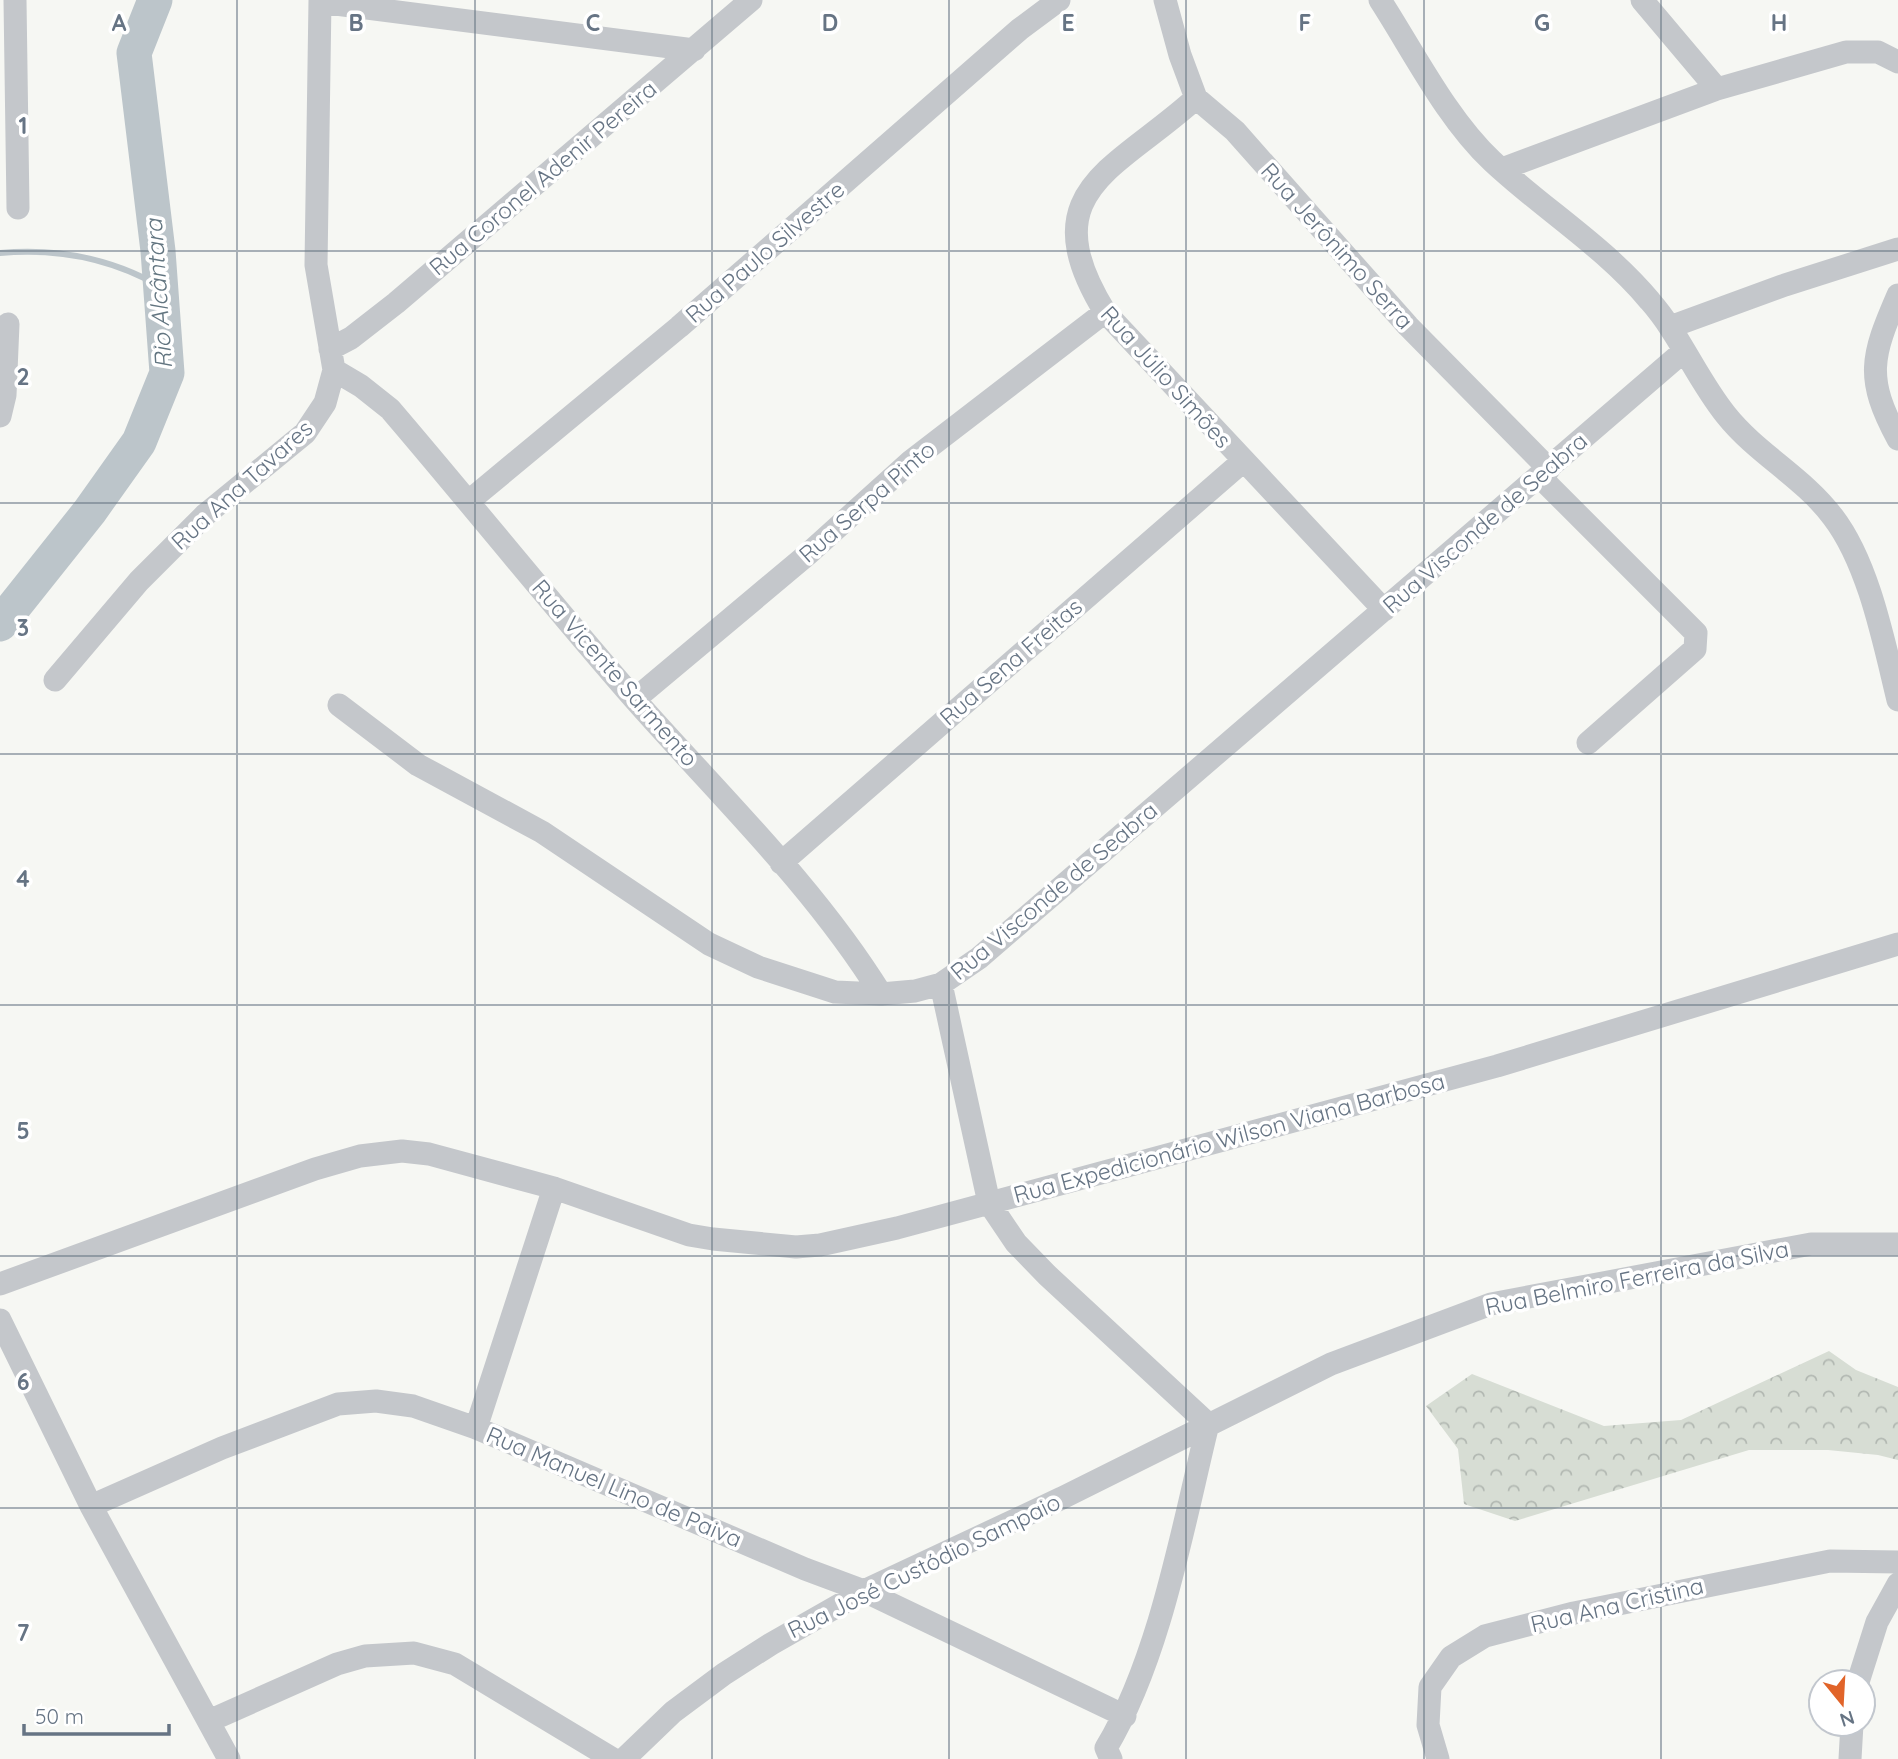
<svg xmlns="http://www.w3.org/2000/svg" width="1898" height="1759" viewBox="0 0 1898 1759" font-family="Quicksand,sans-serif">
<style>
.forest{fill:url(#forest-crowns)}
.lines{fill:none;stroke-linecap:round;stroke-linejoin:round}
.stream{stroke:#bcc5ca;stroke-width:6}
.river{stroke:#bcc5ca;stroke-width:35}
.minor{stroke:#c4c7cb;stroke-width:23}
.grid{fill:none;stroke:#667484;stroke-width:2;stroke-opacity:0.55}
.labels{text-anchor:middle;stroke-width:7;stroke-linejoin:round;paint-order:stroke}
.street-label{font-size:23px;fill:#667484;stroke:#fff}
.water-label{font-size:24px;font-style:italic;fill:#627580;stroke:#fff}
.grid-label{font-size:23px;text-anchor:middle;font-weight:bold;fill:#667484;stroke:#fff;stroke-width:7;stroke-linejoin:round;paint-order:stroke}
</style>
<defs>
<pattern id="forest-crowns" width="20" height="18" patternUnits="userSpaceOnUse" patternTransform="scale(1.75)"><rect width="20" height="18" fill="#d7ddd4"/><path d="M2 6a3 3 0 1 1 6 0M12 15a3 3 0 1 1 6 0" fill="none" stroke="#b2b8b2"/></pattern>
</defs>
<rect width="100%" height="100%" fill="#f6f7f3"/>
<path class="forest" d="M1829 1351 1856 1370 1898 1387V1460L1878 1455 1828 1450H1749L1515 1521 1464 1504 1458 1449 1426 1406 1472 1374 1604 1426 1681 1420Z"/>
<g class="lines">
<path class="stream" d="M0 253C57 248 111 258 161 287"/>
<path class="river" d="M0 624 90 511 139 442 167 373 158 251 134 53 155 0"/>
<path class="minor" d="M15 0 18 208
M1165 0 1180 55 1196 98 1235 131 1408 326 1549 469
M1380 0C1413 51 1447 119 1492 161 1543 209 1604 246 1650 301 1680 335 1697 379 1726 415 1757 454 1803 477 1833 517 1869 564 1884 643 1898 700
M1642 0 1717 89
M320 2 694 50
M1196 98C1117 170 1030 190 1105 312L1384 610
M1502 169 1717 89 1846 52H1878L1898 62
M1898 295C1871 357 1865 378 1898 439
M1670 327 1785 285 1898 249
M330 349 351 338 396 303 751 0
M334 370 361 386 390 409C473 506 552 605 636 701 720 796 814 886 881 994
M0 416 5 395 8 324
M1540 477 1696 633 1695 649 1588 743
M469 501 679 327 1020 29 1059 0
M55 680 139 581 205 515 305 433 325 403 334 370 316 265 320 0
M635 699 808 554 911 461 1105 312
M339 705 418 765 542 832 709 944 758 967 835 992 881 994 915 991 941 984 979 958 1684 351
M781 863 1242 462
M941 984 989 1203 1016 1243 1047 1275 1208 1424
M0 1284 315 1169 360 1156 402 1151 429 1154 554 1188 689 1235 713 1239 796 1247 820 1245 897 1228 1497 1066 1898 944
M0 1320 91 1506 229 1759
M476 1428 554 1188
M91 1506 222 1448 338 1404 376 1401 413 1406 476 1428 805 1569 864 1591 1125 1716
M1858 1682 1877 1622 1898 1584
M209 1721 337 1664 365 1656 414 1653 455 1664 613 1759
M624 1759 673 1712 724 1674 771 1644 864 1591 1062 1498 1331 1364 1491 1304 1811 1244H1898
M1111 1759 1106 1748C1160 1658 1183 1526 1208 1424
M1438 1759 1428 1725 1430 1687 1451 1657 1485 1636 1574 1613 1830 1561 1898 1562
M1850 1759 1852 1724"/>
</g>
<path class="grid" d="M237 0V1759M475 0V1759M712 0V1759M949 0V1759M1186 0V1759M1424 0V1759M1661 0V1759M0 251H1898M0 503H1898M0 754H1898M0 1005H1898M0 1256H1898M0 1508H1898"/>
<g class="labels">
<g class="street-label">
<text transform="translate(543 178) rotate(-40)" y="8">Rua Coronel Adenir Pereira</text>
<text transform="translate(1337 246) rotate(48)" y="8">Rua Jerônimo Serra</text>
<text transform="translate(765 252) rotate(-41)" y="8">Rua Paulo Silvestre</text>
<text transform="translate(1166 377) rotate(48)" y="8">Rua Júlio Simões</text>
<text transform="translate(242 485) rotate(-42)" y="8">Rua Ana Tavares</text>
<text transform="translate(867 502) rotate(-41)" y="8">Rua Serpa Pinto</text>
<text transform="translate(1485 523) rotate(-41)" y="8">Rua Visconde de Seabra</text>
<text transform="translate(1011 662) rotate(-41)" y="8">Rua Sena Freitas</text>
<text transform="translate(615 673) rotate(49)" y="8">Rua Vicente Sarmento</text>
<text transform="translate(1054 891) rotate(-40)" y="8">Rua Visconde de Seabra</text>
<text transform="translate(1229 1138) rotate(-15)" y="8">Rua Expedicionário Wilson Viana Barbosa</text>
<text transform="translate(1637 1278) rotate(-11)" y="8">Rua Belmiro Ferreira da Silva</text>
<text transform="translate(614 1487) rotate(23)" y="8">Rua Manuel Lino de Paiva</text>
<text transform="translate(924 1566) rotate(-26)" y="8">Rua José Custódio Sampaio</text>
<text transform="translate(1617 1605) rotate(-13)" y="8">Rua Ana Cristina</text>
</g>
<g class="water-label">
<text transform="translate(159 294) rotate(-94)" y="8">Rio Alcântara</text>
</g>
</g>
<g class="grid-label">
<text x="119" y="31">A</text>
<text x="356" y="31">B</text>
<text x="593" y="31">C</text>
<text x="830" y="31">D</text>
<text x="1068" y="31">E</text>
<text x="1305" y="31">F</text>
<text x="1542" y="31">G</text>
<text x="1779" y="31">H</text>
<text x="23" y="134">1</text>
<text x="23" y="385">2</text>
<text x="23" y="636">3</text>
<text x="23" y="887">4</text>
<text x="23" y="1139">5</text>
<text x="23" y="1390">6</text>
<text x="23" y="1641">7</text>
</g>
<g transform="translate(1842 1703) rotate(162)"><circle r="33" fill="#ffffff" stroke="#c2c7ce" stroke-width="2"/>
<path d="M0-5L12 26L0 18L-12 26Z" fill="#e16429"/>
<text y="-10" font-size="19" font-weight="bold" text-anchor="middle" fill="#667484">N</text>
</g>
<path d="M24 1724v10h145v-10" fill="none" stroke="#667484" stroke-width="3.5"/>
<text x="35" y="1724" font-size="21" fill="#667484" stroke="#ffffff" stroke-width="5" paint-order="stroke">50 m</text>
</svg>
